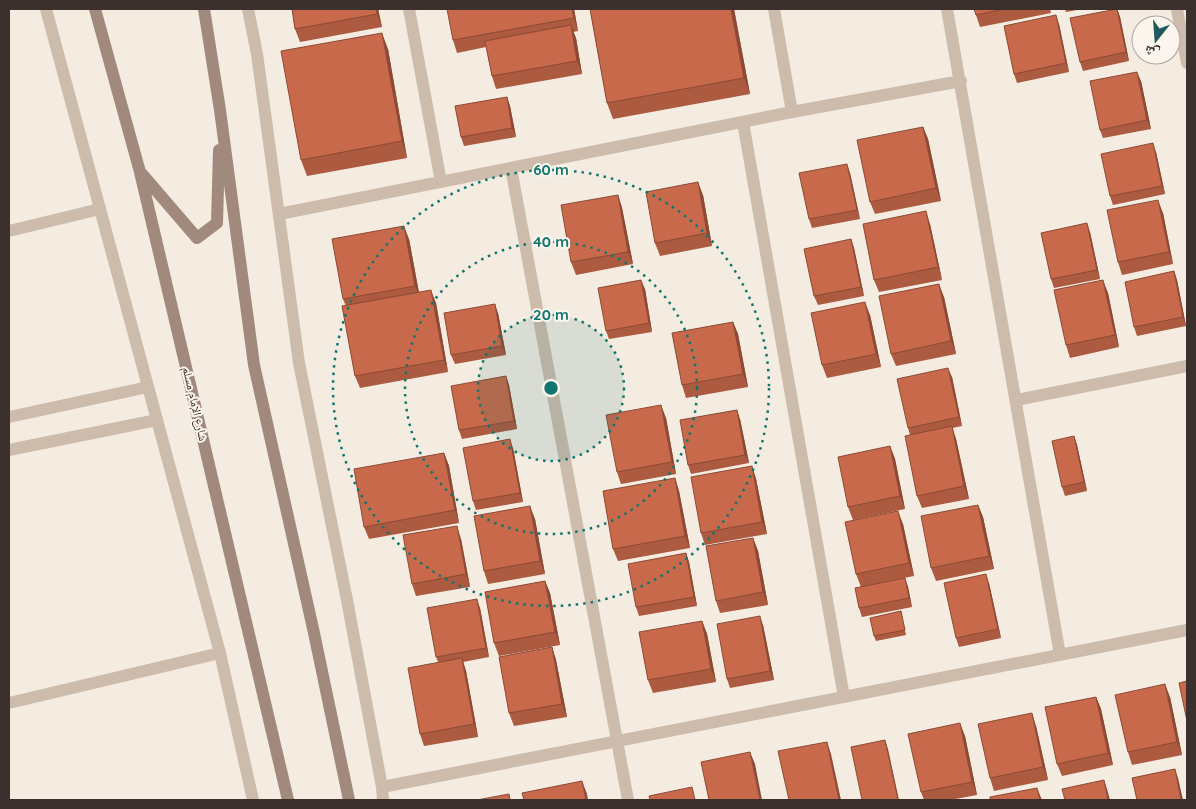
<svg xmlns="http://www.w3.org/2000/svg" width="1196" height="809" viewBox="0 0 1196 809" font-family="Quicksand,'Noto Naskh Arabic',sans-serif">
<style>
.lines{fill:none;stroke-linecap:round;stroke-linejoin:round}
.minor{stroke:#cdbbac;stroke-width:12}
.tertiary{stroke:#cdbbac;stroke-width:12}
.secondary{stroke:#a18a7d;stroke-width:12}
.wall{fill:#ac5a40}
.shaded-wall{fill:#8c4a34}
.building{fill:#c8694b;stroke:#8c4a34}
.ring{fill:none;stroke:#0f766e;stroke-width:2.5;stroke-dasharray:2.5 5}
.labels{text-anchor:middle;stroke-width:4;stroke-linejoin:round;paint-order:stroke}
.street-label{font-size:12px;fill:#3b302b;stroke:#fbf5ee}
.centre{fill:#0f766e;stroke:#fbf5ee;stroke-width:2.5}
.ring-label{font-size:15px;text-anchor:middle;font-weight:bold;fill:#0f766e;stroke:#fbf5ee;stroke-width:4;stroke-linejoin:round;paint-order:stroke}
</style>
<rect width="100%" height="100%" fill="#f4ebe1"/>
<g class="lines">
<path class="minor" d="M409 9 441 182
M774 9 792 112
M947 9 1060 655
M1177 9 1187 63
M743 122 844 697
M511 168 628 800
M279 214 792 112 961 81
M9 231 100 209
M1016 400 1187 366
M9 417 148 387
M9 450 157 420
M9 703 220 653
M382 787 1187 630"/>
<path class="tertiary" d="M46 9 220 653 253 800
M248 9 257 54 299 363 347 600 382 787 383 800"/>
<path class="secondary" d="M95 9 140 172 288 800
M204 9 220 110 254 365 314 633 349 800
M142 174 197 238 217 223 219 150"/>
</g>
<path class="wall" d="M292 9H378L382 27 300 42 295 29Z
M574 9 578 31 573 32 576 38 582 74 496 89 492 76 486 47 457 53 453 40Z
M590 9H734L750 94 613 119 607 103Z
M974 9H1050L1051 13 980 27Z
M1065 9H1083L1066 12Z
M1117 9 1120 17 1129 61 1083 71 1080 62Z
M1059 24 1069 72 1017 83 1014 74Z
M388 49 407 158 307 176 301 160Z
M1141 81 1151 129 1103 138 1100 130Z
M507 97 510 106 516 137 464 146 461 137Z
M923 127 928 139 941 201 875 214 870 202Z
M1156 152 1165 194 1113 205 1110 196Z
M850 173 860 219 812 228 809 219Z
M618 195 622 208 633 264 576 275 571 262Z
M703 195 712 246 660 256 655 243Z
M1163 213 1173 264 1122 275 1118 262Z
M930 224 942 280 879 292 874 280Z
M1090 232 1100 279 1054 288 1051 279Z
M409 239 419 293 436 303 448 372 360 388 355 376 346 306 343 299Z
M851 239 854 248 864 296 818 305 814 296Z
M1174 271 1177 280 1186 326 1137 336 1134 327Z
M645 289 652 332 609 339 606 331Z
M1108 293 1119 347 1070 358 1066 345Z
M944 297 956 354 896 366 891 354Z
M498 313 506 355 455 364 451 355Z
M870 315 881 367 827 378 822 365Z
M733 322 738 334 748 387 686 398 682 385Z
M506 376 509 385 517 429 462 439 459 430Z
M952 377 962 426 952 428 956 439 969 499 922 508 917 496 910 435 908 428Z
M666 418 676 474 621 484 617 472Z
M740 419 749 463 691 474 688 465Z
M1074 436 1077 445 1087 491 1065 496 1062 487Z
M890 446 895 459 905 509 853 520 848 507Z
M513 448 523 502 476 510 473 501Z
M444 453 449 466 459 523 369 539 364 527Z
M752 466 756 479 767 534 705 545 701 533Z
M675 478 679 491 690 548 618 561 613 549Z
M978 505 983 517 994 569 936 581 931 568Z
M535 519 545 574 488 584 484 571Z
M903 524 914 576 874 584 905 578 908 587 912 607 862 617 859 608 861 587 856 574Z
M753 538 758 551 768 605 720 613 716 601Z
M461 539 470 587 416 596 412 584Z
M686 553 689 562 697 606 639 616 636 607Z
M545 581 550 593 560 645 499 656 494 643Z
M989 583 1001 638 959 647 956 638Z
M480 608 489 657 463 662 466 671 478 737 424 746 420 734 438 662 436 657Z
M901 611 906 635 876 641 874 636Z
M702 621 707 634 716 682 653 693 648 680Z
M763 625 774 680 730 688 727 679Z
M552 647 556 660 567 717 514 726 509 713Z
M1096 697 1101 709 1113 765 1062 776 1057 764Z
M1170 697 1182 755 1132 765 1128 752Z
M1036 726 1048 780 994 791 990 778Z
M965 736 977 795 950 800H924L921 792Z"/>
<path class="shaded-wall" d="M376 9H378L382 27 377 14Z
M572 9H574L578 31 574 18Z
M731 9H734L750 94 744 78Z
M1117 9 1120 17 1129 61 1126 52Z
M1056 15 1059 24 1069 72 1066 63Z
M571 25 576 38 582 74 577 61Z
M382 33 388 49 407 158 402 141Z
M1137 72 1141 81 1151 129 1147 120Z
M507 97 510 106 516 137 512 128Z
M923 127 928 139 941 201 936 188Z
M1153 143 1156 152 1165 194 1162 186Z
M847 164 850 173 860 219 857 210Z
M698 182 703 195 712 246 707 233Z
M618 195 622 208 633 264 628 252Z
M1158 200 1163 213 1173 264 1169 252Z
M926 211 930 224 942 280 938 267Z
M1087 223 1090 232 1100 279 1097 270Z
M404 226 409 239 420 298 415 286Z
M851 239 854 248 864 296 861 287Z
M1174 271 1177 280 1186 326 1183 317Z
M641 280 645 289 652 332 649 323Z
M1103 280 1108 293 1119 347 1115 335Z
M939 284 944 297 956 354 951 341Z
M431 290 436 303 448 372 444 360Z
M865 302 870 315 881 367 876 354Z
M495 304 498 313 506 355 502 346Z
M733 322 738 334 748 387 743 374Z
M948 368 952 377 962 426 959 417Z
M506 376 509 385 517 429 514 421Z
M661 405 666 418 676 474 672 462Z
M737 410 740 419 749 463 745 455Z
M952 426 956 439 969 499 964 486Z
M1074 436 1077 445 1087 491 1084 482Z
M510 439 513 448 523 502 520 493Z
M890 446 895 459 905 509 900 496Z
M444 453 449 466 459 523 455 510Z
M752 466 756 479 767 534 762 522Z
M675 478 679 491 690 548 685 536Z
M978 505 983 517 994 569 989 556Z
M530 506 535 519 545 574 540 561Z
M898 511 903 524 914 576 909 563Z
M457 526 461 539 470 587 466 574Z
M753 538 758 551 768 605 763 592Z
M686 553 689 562 697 606 694 597Z
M986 574 989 583 1001 638 998 629Z
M905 578 908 587 912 607 909 598Z
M545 581 550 593 560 645 555 632Z
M477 599 480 608 489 657 486 648Z
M760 616 763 625 774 680 770 671Z
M702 621 707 634 716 682 711 669Z
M552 647 556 660 567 717 562 704Z
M462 658 466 671 478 737 474 724Z
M1165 684 1170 697 1182 755 1177 742Z
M1096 697 1101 709 1113 765 1108 753Z
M1032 713 1036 726 1048 780 1043 767Z
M960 723 965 736 977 795 972 782Z
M885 740 888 749 899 800H898Z
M827 742 831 754 841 800H839Z
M750 752 755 764 762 800H760Z
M1175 769 1178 778 1183 800H1181Z
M1104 780 1107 789 1110 800H1108Z
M582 781 587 794 588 800H586Z
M1037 788 1042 800H1040Z"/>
<path class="building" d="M292 9H376L377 14 295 29Z
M447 9H572L574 18 453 40Z
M590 9H731L744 78 607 103Z
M974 9H1004L976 15Z
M1117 9 1126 52 1080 62 1070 18Z
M1056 15 1066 63 1014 74 1004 26Z
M571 25 577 61 492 76 485 41Z
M382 33 402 141 301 160 281 51Z
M1137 72 1147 120 1100 130 1090 81Z
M507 97 512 128 461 137 455 106Z
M923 127 936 188 870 202 857 140Z
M1153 143 1162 186 1110 196 1101 154Z
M847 164 857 210 809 219 799 173Z
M698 182 707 233 655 243 646 192Z
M618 195 628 252 571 262 561 205Z
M1158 200 1169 252 1118 262 1107 210Z
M926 211 938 267 874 280 863 224Z
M1087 223 1097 270 1051 279 1041 233Z
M404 226 415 286 343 299 332 239Z
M851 239 861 287 814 296 804 249Z
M1174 271 1183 317 1134 327 1125 282Z
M641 280 649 323 606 331 598 288Z
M1103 280 1115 335 1066 345 1054 290Z
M939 284 951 341 891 354 879 296Z
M431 290 444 360 355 376 342 306Z
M865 302 876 354 822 365 811 313Z
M495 304 502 346 451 355 444 313Z
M733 322 743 374 682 385 672 333Z
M948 368 959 417 908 428 897 379Z
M506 376 514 421 459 430 451 386Z
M661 405 672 462 617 472 606 415Z
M737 410 745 455 688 465 680 420Z
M952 426 964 486 917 496 905 436Z
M1074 436 1084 482 1062 487 1052 441Z
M510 439 520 493 473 501 463 448Z
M890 446 900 496 848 507 838 457Z
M444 453 455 510 364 527 354 469Z
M752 466 762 522 701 533 691 477Z
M675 478 685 536 613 549 603 491Z
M978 505 989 556 931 568 921 516Z
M530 506 540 561 484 571 474 516Z
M898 511 909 563 856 574 845 522Z
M457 526 466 574 412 584 403 535Z
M753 538 763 592 716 601 706 546Z
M686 553 694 597 636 607 628 564Z
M986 574 998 629 956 638 944 583Z
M905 578 909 598 859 608 855 588Z
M545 581 555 632 494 643 485 592Z
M477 599 486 648 436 657 427 608Z
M901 611 905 630 874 636 870 618Z
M760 616 770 671 727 679 717 624Z
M702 621 711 669 648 680 639 632Z
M552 647 562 704 509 713 499 657Z
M462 658 474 724 420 734 408 668Z
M1187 681V721L1179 683Z
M1165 684 1177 742 1128 752 1115 695Z
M1096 697 1108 753 1057 764 1045 707Z
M1032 713 1043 767 990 778 978 724Z
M960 723 972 782 921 792 908 734Z
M885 740 898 800H862L851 747Z
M827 742 839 800H789L778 751Z
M750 752 760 800H709L701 762Z
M1175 769 1181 800H1137L1132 778Z
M1104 780 1108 800H1065L1062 789Z
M582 781 586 800H524L522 793Z
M692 787 695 800H650L649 796Z
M1037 788 1040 800H990V797Z
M509 794 510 800H477Z"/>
<circle cx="551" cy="388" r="73" fill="#0f766e" fill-opacity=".12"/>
<g class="ring">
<circle cx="551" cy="388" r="73"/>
<circle cx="551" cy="388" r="146"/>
<circle cx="551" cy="388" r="218"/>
</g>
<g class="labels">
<g class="street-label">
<text transform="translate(195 404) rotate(77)" y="4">شارع الإمام مسلم</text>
</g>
</g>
<circle cx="551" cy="388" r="8" class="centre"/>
<g class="ring-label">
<text x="551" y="175">60 m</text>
<text x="551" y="247">40 m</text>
<text x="551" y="320">20 m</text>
</g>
<rect width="1196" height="809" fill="none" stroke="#3b302b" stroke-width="20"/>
<g transform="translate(1156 40) rotate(197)"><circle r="24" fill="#fbf5ee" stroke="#aea6a0"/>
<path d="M0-4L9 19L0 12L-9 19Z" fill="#1f5a5e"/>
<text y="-8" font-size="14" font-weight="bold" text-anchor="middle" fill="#3b302b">ش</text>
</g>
</svg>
